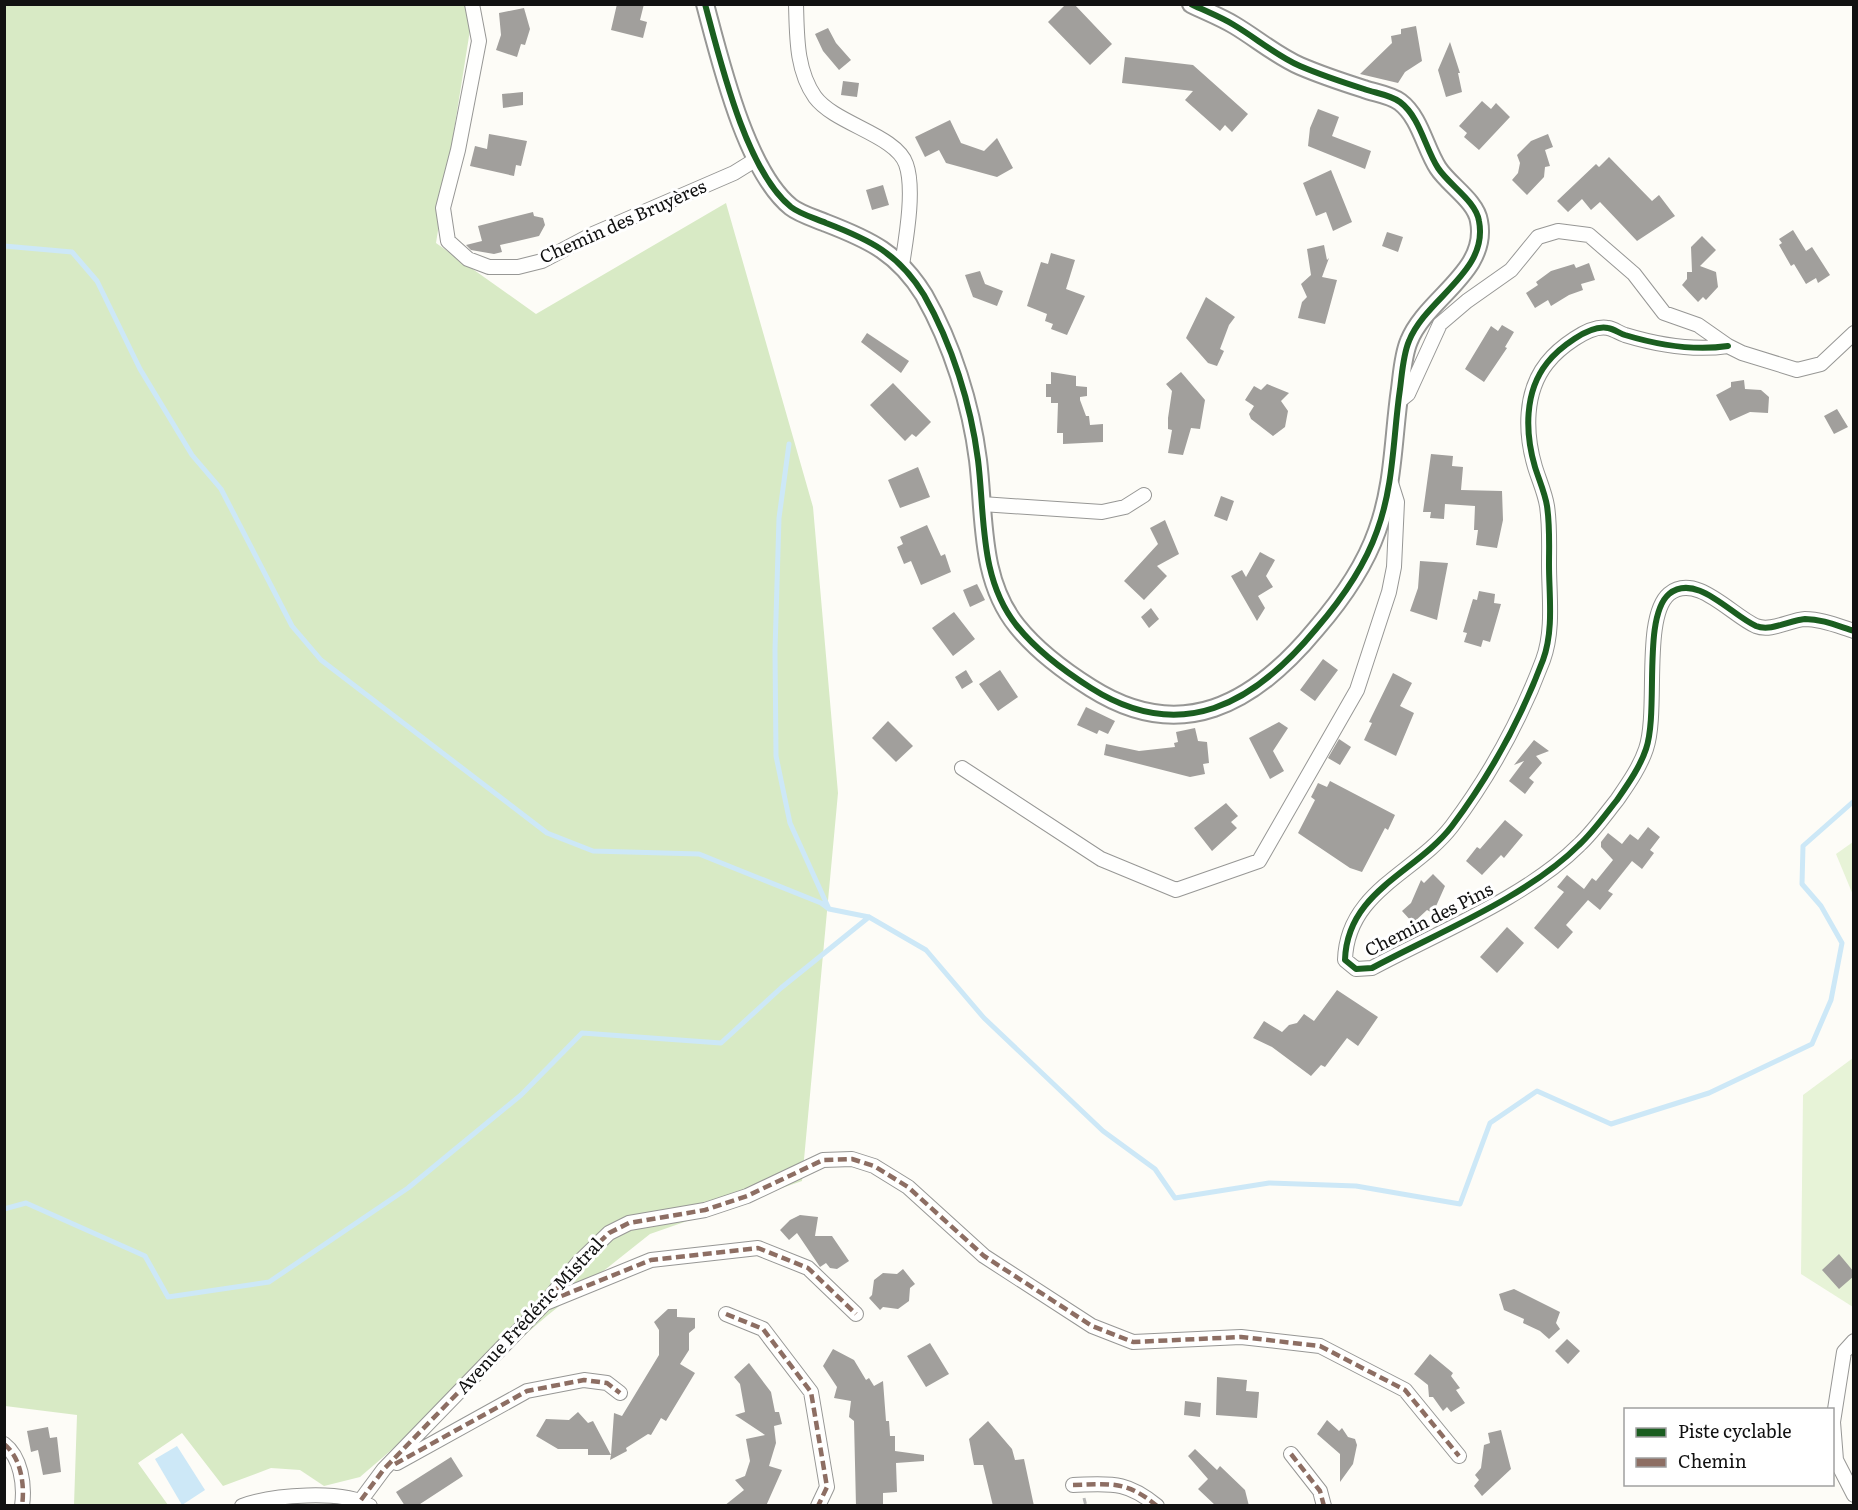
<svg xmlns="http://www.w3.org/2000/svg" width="1858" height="1510" viewBox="0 0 1858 1510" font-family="Literata,serif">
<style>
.green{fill:#e7f3d7}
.forest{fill:#d8eac5}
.water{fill:#cde8f7}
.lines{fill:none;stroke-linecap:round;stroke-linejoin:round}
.stream{stroke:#cde8f7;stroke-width:5}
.building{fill:#a19f9c}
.minor-casing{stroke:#979795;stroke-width:16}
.tertiary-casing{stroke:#979795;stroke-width:20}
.path{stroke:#b9b9b8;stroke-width:3;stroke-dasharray:6 3;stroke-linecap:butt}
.minor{stroke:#fffffe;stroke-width:14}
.tertiary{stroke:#fffffe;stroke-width:16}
.quiet{stroke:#8d6e63;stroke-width:4.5;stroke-dasharray:9 4.5;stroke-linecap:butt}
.cycleway-casing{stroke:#fff;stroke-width:10}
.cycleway{stroke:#1b5e20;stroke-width:6}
.labels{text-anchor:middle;stroke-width:6;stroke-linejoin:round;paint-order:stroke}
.street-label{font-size:18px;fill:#111;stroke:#fff}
</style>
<rect width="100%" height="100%" fill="#fdfcf7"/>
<path class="green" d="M1853 842V895L1836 854Z
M1853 1058V1307L1801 1274 1803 1095Z"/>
<path class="forest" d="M5 5H474L436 243 536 314 726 203 813 507 838 793 802 1181 650 1234 548 1315 360 1477 324 1486 300 1470 271 1468 223 1486 182 1433 138 1463 168 1505H74L77 1415 5 1406Z"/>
<path class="water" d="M177 1446 205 1490 182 1505 155 1459Z"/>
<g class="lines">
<path class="stream" d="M4 246 72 252 97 281 140 369 192 455 221 489 292 626 321 660 547 833 593 851 699 854 821 903 829 909 869 917 926 950 984 1018 1103 1131 1155 1169 1175 1198 1269 1183 1356 1186 1460 1204 1490 1123 1537 1091 1611 1124 1709 1093 1812 1044 1831 1000 1842 943 1821 906 1802 884 1803 846 1854 801
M789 444 779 518 775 650 776 756 790 823 829 909
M4 1209 26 1203 145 1256 168 1297 269 1282 408 1188 521 1095 582 1033 721 1043 781 988 869 917"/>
</g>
<path class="building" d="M617 4H644L640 20 647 22 643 38 611 30Z
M1066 4H1074L1112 44 1090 65 1048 22Z
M524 8 530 29 525 45 521 44 517 57 496 50 501 35 499 13Z
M1416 26 1422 61 1405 72 1398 83 1360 74 1392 43 1391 36 1401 34V29Z
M828 28 836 43 851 60 839 70 823 51 815 34Z
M1450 42 1460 73H1458L1462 92 1446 97 1438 70Z
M1125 57 1193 65 1248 114 1232 132 1225 125 1220 131 1185 100 1193 91 1122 83Z
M843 81 859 83 857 97 841 95Z
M523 92V105L503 108 502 94Z
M1482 101 1491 109 1496 103 1510 117 1479 150 1464 137 1467 133 1459 126Z
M1318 109 1339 117 1332 136 1371 151 1365 169 1308 146 1310 128Z
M950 120 961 143 984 151 997 138 1013 168 997 177 946 163 939 150 925 157 915 137Z
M489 134 527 141 521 166 516 165 514 176 470 166 475 146 487 149Z
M1548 134 1553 147 1545 150 1550 166 1545 167 1544 177 1527 195 1512 180 1518 173 1520 163 1517 155 1531 141Z
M1609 157 1652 201 1659 195 1675 216 1637 241 1600 202 1591 210 1582 199 1568 212 1557 201 1596 164 1599 167Z
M1331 170 1352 222 1333 231 1326 212 1316 216 1303 183Z
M883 185 889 205 872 210 866 190Z
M533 212 534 216 543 218 545 225 539 236 500 245 502 252 494 254 471 250 466 245 482 241 478 226Z
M1793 230 1806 251 1812 247 1830 275 1818 283 1816 278 1806 284 1794 264 1791 266 1779 245 1782 243 1779 239Z
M1387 232 1403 237 1398 252 1382 246Z
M1702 236 1716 250 1700 266 1716 272 1718 287 1706 300 1703 297 1698 302 1682 285 1687 279V272H1692L1691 247Z
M1324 245 1327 260 1329 258 1322 277 1337 280 1325 324 1298 318 1302 302 1307 297 1301 284 1311 275 1307 249Z
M1051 253 1075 260 1066 289 1085 296 1067 335 1051 329 1053 324 1045 321 1047 314 1027 306 1041 262 1048 264Z
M1589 263 1595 280 1581 284 1583 290 1569 295 1551 306 1548 300 1535 308 1526 293 1538 285 1536 282 1551 271 1574 264 1576 268Z
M980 271 985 284 1003 291 997 306 973 297 965 275Z
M1206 297 1235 317 1229 325 1220 349 1224 351 1217 366 1208 363 1186 338Z
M1502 325 1514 332 1505 347 1507 348 1484 382 1465 369 1491 326 1498 331Z
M867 333 909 361 901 373 861 342Z
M1051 372 1076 376V386L1087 387V396L1080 397V400L1086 416H1089L1090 425 1103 424V442L1063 444V433H1057L1058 403H1051V397H1046V384H1051Z
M1181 372 1205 400 1200 429 1191 428 1183 455 1168 453 1172 430 1168 429V418L1172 391 1166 384Z
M1744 380 1745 389 1761 390 1769 397 1768 413 1750 412 1730 421 1716 395 1731 387V382Z
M893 383 931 422 916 437 912 434 905 441 870 405Z
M1267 384 1289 393 1281 401 1288 411 1285 427 1273 436 1251 419 1249 414 1254 406 1245 400 1254 386 1261 390Z
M1837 409 1848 427 1834 434 1824 416Z
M1431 454 1453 456 1452 466 1463 467 1461 490 1502 491 1503 520 1497 548 1476 545 1478 530H1474L1475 506 1445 504 1444 519 1430 518 1431 512H1423Z
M918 467 930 497 900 508 888 480Z
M1221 496 1234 501 1227 521 1214 516Z
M1165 520 1179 554 1157 566 1167 576 1144 600 1124 581 1158 544 1150 528Z
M927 525 941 556 945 554 951 572 921 585 911 561 904 564 897 547 903 544 900 537Z
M1260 552 1275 560 1266 576 1273 587 1258 596 1265 608 1257 621 1231 576 1242 570 1246 577Z
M1420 561 1448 563 1437 620 1410 611 1418 588Z
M977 584 985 600 970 607 963 590Z
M1479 591 1495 594 1494 603 1501 604 1490 642 1483 640 1481 647 1464 642 1467 633 1463 632 1473 599 1477 600Z
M1151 608 1159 619 1149 628 1141 617Z
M954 612 975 639 953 656 932 628Z
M1323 659 1338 670 1315 701 1300 690Z
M966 670 973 682 962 689 955 677Z
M1000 670 1018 697 998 711 979 684Z
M1393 673 1412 683 1400 706 1414 713 1396 756 1364 740 1372 723 1369 722Z
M1086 707 1115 721 1108 734 1099 730 1097 734 1077 725Z
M888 721 913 746 896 762 872 738Z
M1279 722 1288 728 1273 751 1284 771 1270 779 1249 738Z
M1195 728 1198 741 1207 742 1209 763 1203 764 1205 774 1190 777 1104 755 1106 744 1139 751 1175 747 1174 743 1178 742 1176 732Z
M1339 739 1351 747 1340 765 1328 758Z
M1534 740 1549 751 1536 756 1542 763 1529 778 1534 782 1525 794 1509 781 1524 761 1514 765Z
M1330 781 1395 815 1388 830 1385 828 1362 872 1350 868 1298 833 1315 800 1311 797 1318 783 1327 787Z
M1226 803 1238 816 1231 822 1237 828 1212 851 1194 828Z
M1505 820 1523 835 1504 858 1501 855 1482 875 1466 861 1477 847 1480 849Z
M1648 827 1660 837 1650 850 1654 853 1642 869 1632 861 1608 891 1613 894 1600 910 1588 900 1566 925 1573 932 1558 949 1534 928 1564 892 1557 887 1567 875 1584 889 1592 878 1596 881 1613 860 1601 847V842L1608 833 1622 844 1630 834 1638 840Z
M1433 874 1445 886 1433 913 1427 910 1413 923 1402 911 1411 903 1421 880 1424 883Z
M1507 927 1524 943 1497 973 1480 957Z
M1337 990 1378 1017 1358 1046 1347 1038 1325 1067 1321 1065 1311 1076 1272 1047 1253 1038 1264 1021 1282 1032 1289 1025 1297 1023 1304 1014 1314 1021Z
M800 1215 818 1217 815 1236H832L849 1261 837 1269 830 1268 826 1263 820 1267 797 1233 789 1240 780 1230 790 1220Z
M1839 1254 1854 1272V1276L1839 1289 1822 1270Z
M903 1269 915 1284 910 1288 909 1301 898 1309 883 1307 880 1310 869 1298 872 1295 874 1280 883 1273 897 1274Z
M1514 1289 1560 1312 1556 1323 1560 1329 1549 1339 1540 1331 1523 1323 1524 1319 1504 1310 1499 1294Z
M668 1309H677V1317L695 1318V1328L689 1333V1350L680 1364 695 1373 666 1421 661 1418 651 1435 648 1434 626 1448 627 1451 610 1460 611 1455H588V1449H558L536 1436 546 1419 569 1420 578 1412 588 1423 593 1421 611 1455 614 1413 622 1416 659 1355V1330L654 1322Z
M1567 1339 1580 1351 1568 1364 1555 1351Z
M930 1343 949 1374 926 1387 907 1356Z
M833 1349 854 1360 866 1380 869 1378 874 1386 883 1381 886 1421H889L890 1436H895V1451L924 1455V1461L896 1463 897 1492 883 1493V1506H856L854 1421 849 1417 851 1401 834 1398 837 1387 823 1366Z
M1430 1354 1453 1373 1451 1376 1460 1388 1456 1390 1465 1403 1451 1412 1447 1407 1443 1411 1433 1397H1429L1428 1385 1414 1374Z
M749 1363 771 1392 775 1412H779L782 1424 774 1426 776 1443 769 1466 782 1470 766 1506H724L744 1490 735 1480 745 1476 750 1461 746 1439 765 1435 735 1415 745 1412 740 1384 734 1377Z
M1217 1377 1247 1380 1246 1391 1259 1392 1257 1418 1216 1415Z
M1185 1401 1201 1403 1200 1417 1184 1415Z
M1327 1420 1339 1431 1342 1428 1348 1437 1355 1439 1357 1445 1353 1464 1340 1482V1454L1317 1434Z
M988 1421 1012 1449 1015 1460 1024 1459 1034 1506H993L983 1465H974L969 1439Z
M48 1427 50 1438 57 1437 61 1472 43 1475 38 1450 31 1452 27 1431Z
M1501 1430 1511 1469 1482 1496 1474 1486 1479 1480 1475 1475 1481 1468 1484 1445 1490 1443 1488 1433Z
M1195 1449 1217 1470 1220 1466 1245 1490 1249 1506H1216L1198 1489 1208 1479 1188 1456Z
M451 1457 463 1476 417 1506H405L396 1492Z"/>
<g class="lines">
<defs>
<path id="minor" d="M472 4 479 41 458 150 443 208 448 241 468 259 489 267H518L542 261 593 234 734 173 755 160
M796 4C797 36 796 70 815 97 835 124 896 135 906 164 915 189 906 239 902 265
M1728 346C1694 351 1658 345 1625 335 1619 333 1614 329 1608 328 1589 324 1558 349 1547 363 1524 392 1525 433 1535 467 1539 480 1545 493 1547 506 1550 526 1549 545 1549 565 1549 595 1554 630 1543 660 1520 721 1491 774 1452 826 1416 873 1347 891 1345 960L1356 969 1372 968C1437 933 1527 897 1579 845 1593 832 1605 815 1617 800 1628 784 1640 767 1646 749 1659 711 1642 617 1669 594 1696 572 1731 615 1756 626 1771 632 1790 620 1805 619 1822 619 1838 626 1854 631
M1398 402 1408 394 1440 324 1467 301 1511 270 1538 237 1558 231 1589 235 1634 274 1664 313 1698 325 1728 346 1742 353 1797 370 1821 364 1854 333
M982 504 1102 512 1125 507 1144 495
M962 768 1101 859 1176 890 1259 861 1357 690 1389 592 1394 567 1397 502 1391 483
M548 1302 651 1260 758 1248 808 1268 856 1314
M726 1314 763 1329 811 1392 827 1487 818 1506
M1854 1341 1844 1352 1833 1422 1836 1460 1854 1495
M4 1444C21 1457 25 1485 22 1506
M1291 1454 1320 1491 1324 1506
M397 1463 527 1391 584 1380 607 1383 620 1393
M1073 1485C1110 1484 1126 1480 1157 1506
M361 1500 384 1469 546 1302 578 1263 609 1233 629 1223 705 1210 747 1196 823 1160 852 1159 874 1166 908 1187 984 1256 1092 1326 1133 1342 1241 1337 1320 1346 1405 1390 1459 1456
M242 1506C272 1495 343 1489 370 1506"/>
<path id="tertiary" d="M705 4C720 60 746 171 791 207 800 214 814 218 826 223 870 240 898 253 924 295 952 344 971 405 978 460 985 516 979 579 1017 626 1037 651 1064 671 1091 688 1181 745 1254 704 1316 629 1341 600 1364 568 1377 531 1394 485 1393 437 1400 389 1402 374 1403 355 1409 341 1426 298 1489 272 1479 221 1476 201 1449 185 1438 168 1425 148 1420 117 1400 102 1391 95 1375 93 1364 89 1342 82 1321 75 1300 66 1277 56 1256 38 1234 25 1221 17 1205 11 1191 4"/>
</defs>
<use href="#minor" class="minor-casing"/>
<use href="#tertiary" class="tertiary-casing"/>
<path class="path" d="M1084 1498 1086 1506"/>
<use href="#minor" class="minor"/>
<use href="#tertiary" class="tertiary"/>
<path class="quiet" d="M549 1301 651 1260 758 1248 808 1268 856 1314
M726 1314 763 1329 811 1392 827 1487 818 1506
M4 1444C21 1457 25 1485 22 1506
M1291 1454 1320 1491 1324 1506
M395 1464 527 1391 584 1380 607 1383 620 1393
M1073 1485C1110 1484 1126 1480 1157 1506
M361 1500 384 1469 546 1302 578 1263 609 1233 629 1223 705 1210 747 1196 823 1160 852 1159 874 1166 908 1187 984 1256 1092 1326 1133 1342 1241 1337 1320 1346 1405 1390 1459 1456"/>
<defs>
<path id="cycleway" d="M705 4C720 60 746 171 791 207 800 214 814 218 826 223 870 240 898 253 924 295 952 344 971 405 978 460 985 516 979 579 1017 626 1037 651 1064 671 1091 688 1181 745 1254 704 1316 629 1341 600 1364 568 1377 531 1394 485 1393 437 1400 389 1402 374 1403 355 1409 341 1426 298 1489 272 1479 221 1476 201 1449 185 1438 168 1425 148 1420 117 1400 102 1391 95 1375 93 1364 89 1342 82 1321 75 1300 66 1277 56 1256 38 1234 25 1221 17 1205 11 1191 4
M1728 346C1694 351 1658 345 1625 335 1619 333 1614 329 1608 328 1589 324 1558 349 1547 363 1524 392 1525 433 1535 467 1539 480 1545 493 1547 506 1550 526 1549 545 1549 565 1549 595 1554 630 1543 660 1520 721 1491 774 1452 826 1416 873 1347 891 1345 960L1356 969 1372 968C1437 933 1527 897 1579 845 1593 832 1605 815 1617 800 1628 784 1640 767 1646 749 1659 711 1642 617 1669 594 1696 572 1731 615 1756 626 1771 632 1790 620 1805 619 1822 619 1838 626 1854 631"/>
</defs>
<use href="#cycleway" class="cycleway-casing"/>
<use href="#cycleway" class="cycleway"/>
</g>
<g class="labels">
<g class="street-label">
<text transform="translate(623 222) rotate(-24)" y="6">Chemin des Bruyères</text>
<text transform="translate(1429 920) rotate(-27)" y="6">Chemin des Pins</text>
<text transform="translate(530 1316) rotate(-47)" y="6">Avenue Frédéric Mistral</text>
</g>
</g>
<rect width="1858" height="1510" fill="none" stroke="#111111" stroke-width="12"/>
<rect x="1624" y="1408" width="210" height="78" fill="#ffffff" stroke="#a0a0a0" stroke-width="1.5"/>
<rect x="1636" y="1428" width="30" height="9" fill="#1b5e20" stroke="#a0a0a0" stroke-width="1.5"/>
<text x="1678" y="1438" font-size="18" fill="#111111">Piste cyclable</text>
<rect x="1636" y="1458" width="30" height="9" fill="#8d6e63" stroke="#a0a0a0" stroke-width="1.5"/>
<text x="1678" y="1468" font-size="18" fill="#111111">Chemin</text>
</svg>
